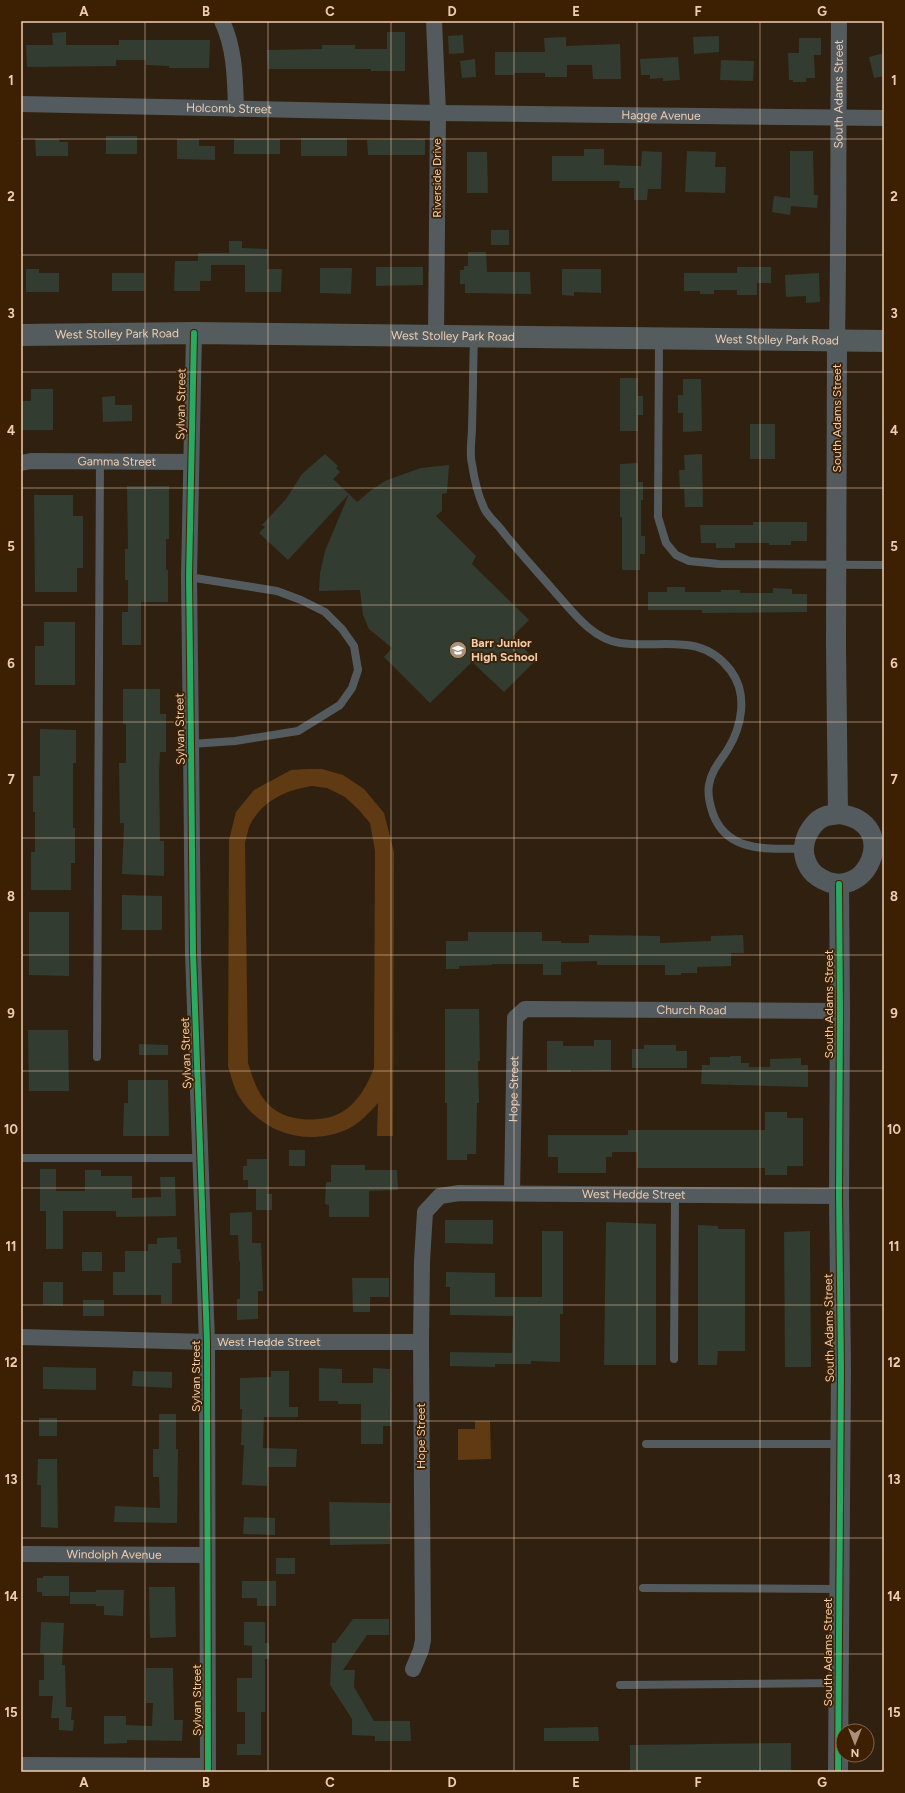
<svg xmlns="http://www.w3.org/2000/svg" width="905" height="1793" viewBox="0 0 905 1793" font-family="Figtree,sans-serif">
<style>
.green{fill:#603a12;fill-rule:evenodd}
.building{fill:#323c31}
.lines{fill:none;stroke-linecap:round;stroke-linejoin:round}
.service{stroke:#545b5e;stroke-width:8}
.minor{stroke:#545b5e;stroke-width:16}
.tertiary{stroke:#545b5e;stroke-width:20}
.secondary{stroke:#555c5e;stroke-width:22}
.cycleway-casing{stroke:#3d2002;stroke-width:8}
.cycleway{stroke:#26ab63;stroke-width:6}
.grid{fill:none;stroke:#eeceb3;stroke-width:1;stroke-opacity:0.55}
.labels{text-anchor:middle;stroke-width:3.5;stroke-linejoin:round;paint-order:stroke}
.street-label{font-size:12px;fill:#eeceb3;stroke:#3d2002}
.poi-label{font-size:12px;font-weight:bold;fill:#eeceb3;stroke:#3d2002;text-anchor:start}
.neatline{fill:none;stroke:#eeceb3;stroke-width:1.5}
.grid-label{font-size:13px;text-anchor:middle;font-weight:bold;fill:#eeceb3}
</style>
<rect width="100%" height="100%" fill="#30200f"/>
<path class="green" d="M307 769H322L343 775 364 789 384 813 394 852 393 1136H377L378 1103C370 1112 359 1124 348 1129 308 1147 263 1134 240 1098 234 1089 231 1076 228 1066L229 840 236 812 254 790 291 770ZM312 786 327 788 345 797 358 809 370 823 375 851 374 1068C360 1103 342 1123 301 1119 289 1117 280 1115 270 1106 258 1095 253 1079 248 1063L245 843C247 836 248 827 252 821 266 799 287 790 312 786Z
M475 1421H490L491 1459 458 1460V1429H475Z"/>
<path class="building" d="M66 32V45H119V40H210L209 68H169V66L146 65V60H116V66L27 67 26 45H53L52 33Z
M387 32H405V71H371V69H268L267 50 322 49V45H355V49H387Z
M463 35 464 53 449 54 448 36Z
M719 36V52L694 54 693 37Z
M566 37V46L620 44 621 79H593L592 65H567V77H545V73H514V75H495V52H545L544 38Z
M799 38H821V55H814L815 78H806V82H793V80H789L788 53H799Z
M884 53V76L874 78 869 57Z
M678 57 680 80 663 81V78L650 79V75H641L640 59Z
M475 59 476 77 462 78 460 61Z
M721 60 754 61 753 81 720 80Z
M106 136H137V154H106Z
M301 138H347V156H301Z
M35 139H59L60 142H68V156H36Z
M177 139H199V146H215V160L177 159Z
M234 139H280V154H234Z
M425 139V155H368L367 140Z
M584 149H604V165L641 166 642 151 662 152 661 189H648L647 200H634V188H619L620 181H552V156H584Z
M687 151 716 152 715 167H726L725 193 685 192Z
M790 151H813L814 195H818L817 208 791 206 790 215 772 212 774 196 790 198Z
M467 152H487L488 193H467Z
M491 230H509V245H491Z
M229 241H242V248L268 249 267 269H282L281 292H245V265H211V281H200V291H174L175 261H198V253H229Z
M468 252H486L487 272H530L531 294 465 293V284H460V270H464V266H468Z
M376 267H423V285L376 286Z
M737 267H771V283H757V295H737V290H714V294H700V291H684V273H737Z
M320 268H352L351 294 320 293Z
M26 269H39V273H59V292H26Z
M562 269H601V293L574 292V296L562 295Z
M112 273H144V291H112Z
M819 273 820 302 806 303V296L786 297 785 275Z
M620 378H638V396H643V415H638V431H620Z
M683 379H701L702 431 683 432V413H678V395H683Z
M31 389H53V430H21V401H31Z
M115 396V405H132V421L103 422 102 397Z
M750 424H775V459H750Z
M325 454 338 466 336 468 340 472 333 479 349 494 288 560 259 533 265 527 262 525 286 499 302 474Z
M702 454 703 507H685L684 489H680L679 470H685L684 455Z
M638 463V482H643V500H641V536H645V554H640V570H622V517H620V464Z
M449 465 447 493 442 494V511L436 516 476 556 472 564 529 620 512 637 536 660 504 692 472 662 430 703 384 657 392 648 369 629 363 615 360 590 319 591 320 573 325 551 349 494 357 502 370 491 385 481 401 475 421 468Z
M127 486H169V539H166V570H168V602H141V645H122V612H128V580H125V549H128Z
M34 495H73V516H83V568H77V592H35Z
M753 522H807V541H791V545H769V543H735V548H716V543H701L700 525H753Z
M667 587H685V592H721V590H740V593H773V588L792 589V594H807V612L702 613V610H648V592H667Z
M44 622H75V685H35V646H44Z
M123 689H160V714H166V752H160L159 773 160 841H164V876L122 874 124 823H120L119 763H126V724H123Z
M40 729 76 730V763H73V828H75V863H71V890H31V852H35V812H33V776H40Z
M122 895 162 896V930H122Z
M29 912H69V976L29 975Z
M468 932H542V941H561V943H589V935L660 936V943L711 941V936L743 935 744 953H731V966L697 967V973H681V975H665V965H597V961L561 962V975H543V964H492V965L459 966V969H446V941H468Z
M445 1009H479L480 1061H478L479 1103H477L476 1154H467V1160H447V1103H445Z
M28 1030H68L69 1091H29Z
M594 1040H611V1071L571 1070V1072H547V1041H563V1046H594Z
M139 1044 168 1045V1055H139Z
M644 1045H676V1051H687V1068H632V1049H644Z
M730 1056H741V1063H749V1067H770V1059L801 1058V1065H808V1087L701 1084 702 1065H710V1057H730Z
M128 1080H168L169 1136H123L124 1103H128Z
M765 1112H787V1118H803V1166H787V1175H765V1168H637V1152H612V1157H606V1173H558V1157H548V1135H628V1130H765Z
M289 1150H305V1166H289Z
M247 1159H267V1194H272V1210H256V1189H248V1180H243V1166H247Z
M331 1165H365V1170H397L398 1190 369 1191V1217H329V1205L325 1204 326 1182H331Z
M40 1169H56V1191H85V1170H101V1176H132V1198L161 1197 160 1177H175L176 1216 116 1217V1211H63V1249H46V1211H40Z
M252 1212V1243H261L263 1291H258V1319L237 1320V1299H240V1261H239L238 1235H230V1213Z
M445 1220H493V1244L445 1243Z
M606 1222 656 1224V1365H604Z
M698 1225 718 1226V1229H745V1351H718L717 1365H698Z
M542 1231H563V1314H560V1362L531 1361V1364H495V1367L450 1366V1352L512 1353 513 1316 450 1315V1287H446V1272L495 1273V1297H542Z
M810 1231 811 1367H785L784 1232Z
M177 1237V1249H180L181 1263H172V1304H161V1295H113V1272H125V1251H148V1244H157V1238Z
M82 1252H102V1271H82Z
M352 1278H389V1297H370V1312H353Z
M43 1282H63V1306L43 1305Z
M83 1300H104V1316H83Z
M43 1367 96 1368V1390L43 1389Z
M319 1368 342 1369V1383H373V1368L390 1369 391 1426H383V1444H361V1404H338V1401H319Z
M133 1371 172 1372V1388L132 1386Z
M271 1371H289V1407H298V1417H264L263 1448 297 1449 296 1467H268L267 1486 242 1485 244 1445H241L242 1409H240V1378L271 1377Z
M159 1414H176V1449H178L177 1523 114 1522 115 1506 160 1508 159 1477H153V1449H159Z
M39 1418H57V1436H39Z
M38 1459H57L58 1528 41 1527V1485H37Z
M329 1502 391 1503 390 1544 330 1545Z
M244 1517 275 1518V1535L243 1534Z
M276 1558H295V1574H276Z
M43 1576H69V1596H42V1592H37V1578H43Z
M242 1581H276V1606H257V1598H242Z
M149 1587H175L176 1637 150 1638Z
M96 1590H124L123 1616 104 1615V1606H96V1604H70V1592H96Z
M353 1619H389V1635H367L343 1670H355L354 1687 374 1721H410L411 1741H375V1736L352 1735V1719L330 1685 332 1643H335Z
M41 1622 64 1623 62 1665H65L66 1707H72L71 1720H74L73 1731 59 1730V1718H51L53 1696H39V1680H44V1654L40 1653Z
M244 1622H265V1643H269V1659H265V1712H261V1755H237V1744H245V1712H237V1678H252V1646L244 1645Z
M146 1668H173L174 1720H183L182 1741 127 1740V1743L104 1744V1716H126V1725L152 1726 153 1703H146Z
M598 1727 599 1741H544V1728Z
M791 1743V1772H630V1745Z"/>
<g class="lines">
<path class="service" d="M474 337C473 367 473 397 472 427 472 439 469 453 472 464 474 478 478 495 484 508 487 515 495 522 500 528 517 550 536 570 554 591 572 611 592 639 620 643 662 649 701 631 731 671 748 694 742 726 728 749 721 760 711 771 709 785 707 795 710 805 713 814 728 854 769 848 803 849
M659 339 658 517 666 543 676 555 689 561 719 564 884 565
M189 577 277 591 301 600 325 612 342 629 354 646 358 670 352 688 340 705 298 731 235 741 191 744
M97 1057 100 461
M21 1158H200
M674 1359 675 1195
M646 1444H840
M643 1588 839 1589
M620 1685 838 1683"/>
<g class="minor">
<path d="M222 21C235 49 235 78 236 109"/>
<path d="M434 21 438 113 436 336"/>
<path id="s1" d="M21 104 438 113 884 118"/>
<path d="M194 333 189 577 191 744 193 953 207 1342 208 1772"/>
<path id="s2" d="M837 341C839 234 838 128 839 21"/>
<path id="s3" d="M21 463 31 461 191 462"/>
<path id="s4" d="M512 1193 515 1018 525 1009 840 1011"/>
<path id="s5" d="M21 1337 207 1342H421"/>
<path id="s6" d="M21 1554 207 1555"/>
<path id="s7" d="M413 1669 421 1650 423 1640 421 1342 422 1261 425 1212 440 1196 459 1193 839 1196"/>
<path d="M21 1765 208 1766"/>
</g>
<path class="tertiary" d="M837 341 836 647 838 814
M838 814C905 821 865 910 817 876 808 870 803 857 804 847 805 835 814 820 826 816 830 815 834 815 838 814Z
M838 1772 841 1370 839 1196 840 1011 839 884"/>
<path class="secondary" id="s8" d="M21 335 194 333 884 341"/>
<defs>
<path id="cycleway" d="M194 333 189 577 191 744 193 953 207 1342 208 1772
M838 1772 841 1370 839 1196 840 1011 839 884"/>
</defs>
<use href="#cycleway" class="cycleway-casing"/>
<use href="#cycleway" class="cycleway"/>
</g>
<path class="grid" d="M145 21V1772M268 21V1772M391 21V1772M514 21V1772M637 21V1772M760 21V1772M21 139H884M21 255H884M21 372H884M21 488H884M21 605H884M21 722H884M21 838H884M21 955H884M21 1071H884M21 1188H884M21 1305H884M21 1421H884M21 1538H884M21 1654H884"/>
<defs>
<symbol id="school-disc" viewBox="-11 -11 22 22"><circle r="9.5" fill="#ac917a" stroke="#3d2002"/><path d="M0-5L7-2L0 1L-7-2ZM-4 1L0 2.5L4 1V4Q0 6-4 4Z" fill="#fff"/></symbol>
</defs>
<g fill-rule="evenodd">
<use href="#school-disc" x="448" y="640" width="20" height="20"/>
</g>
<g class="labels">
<g class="street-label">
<text dy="4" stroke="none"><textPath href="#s2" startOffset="247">South Adams Street</textPath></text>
<text dy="4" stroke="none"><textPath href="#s1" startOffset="208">Holcomb Street</textPath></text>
<text dy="4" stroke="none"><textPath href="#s1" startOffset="640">Hagge Avenue</textPath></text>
<text transform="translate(437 178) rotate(-90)" y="4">Riverside Drive</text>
<text dy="4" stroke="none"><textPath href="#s8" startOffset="96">West Stolley Park Road</textPath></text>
<text dy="4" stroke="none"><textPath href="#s8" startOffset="432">West Stolley Park Road</textPath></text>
<text dy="4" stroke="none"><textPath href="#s8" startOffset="756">West Stolley Park Road</textPath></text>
<text transform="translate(181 404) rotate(-89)" y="4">Sylvan Street</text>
<text transform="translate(837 418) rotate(-90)" y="4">South Adams Street</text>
<text dy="4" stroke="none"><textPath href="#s3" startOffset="96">Gamma Street</textPath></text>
<text transform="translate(180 729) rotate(-91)" y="4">Sylvan Street</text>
<text transform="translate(829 1004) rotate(-90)" y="4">South Adams Street</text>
<text dy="4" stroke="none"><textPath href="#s4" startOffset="355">Church Road</textPath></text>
<text transform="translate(186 1053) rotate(-92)" y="4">Sylvan Street</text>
<text dy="4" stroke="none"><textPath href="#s4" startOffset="104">Hope Street</textPath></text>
<text dy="4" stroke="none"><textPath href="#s7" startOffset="675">West Hedde Street</textPath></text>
<text transform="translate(829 1328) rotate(-91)" y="4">South Adams Street</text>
<text dy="4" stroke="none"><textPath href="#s5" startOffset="248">West Hedde Street</textPath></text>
<text transform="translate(196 1376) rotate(-90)" y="4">Sylvan Street</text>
<text transform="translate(421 1436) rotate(-90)" y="4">Hope Street</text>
<text dy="4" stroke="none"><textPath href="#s6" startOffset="93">Windolph Avenue</textPath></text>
<text transform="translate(828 1652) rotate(-90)" y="4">South Adams Street</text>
<text transform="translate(197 1700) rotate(-90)" y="4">Sylvan Street</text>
</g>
<g class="poi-label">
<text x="471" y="647">Barr Junior<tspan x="471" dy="14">High School</tspan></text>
</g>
</g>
<rect width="905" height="1793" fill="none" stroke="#3d2002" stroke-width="44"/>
<g transform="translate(855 1743) rotate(180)"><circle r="19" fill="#3d2002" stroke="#846649"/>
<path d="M0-3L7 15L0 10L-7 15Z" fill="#ac917a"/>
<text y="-6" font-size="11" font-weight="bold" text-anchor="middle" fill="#eeceb3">N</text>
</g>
<rect x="22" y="22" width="861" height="1749" class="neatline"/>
<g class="grid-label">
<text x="84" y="16">A</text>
<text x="206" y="16">B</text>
<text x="330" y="16">C</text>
<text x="452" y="16">D</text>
<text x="576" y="16">E</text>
<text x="698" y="16">F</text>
<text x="822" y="16">G</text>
<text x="11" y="85">1</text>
<text x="894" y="85">1</text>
<text x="11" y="201">2</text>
<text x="894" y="201">2</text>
<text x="11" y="318">3</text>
<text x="894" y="318">3</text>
<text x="11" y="435">4</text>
<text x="894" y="435">4</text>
<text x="11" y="551">5</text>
<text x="894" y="551">5</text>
<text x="11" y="668">6</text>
<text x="894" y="668">6</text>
<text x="11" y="784">7</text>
<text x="894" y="784">7</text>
<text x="11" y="901">8</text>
<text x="894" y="901">8</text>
<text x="11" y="1018">9</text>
<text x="894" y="1018">9</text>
<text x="11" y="1134">10</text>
<text x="894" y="1134">10</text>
<text x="11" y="1251">11</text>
<text x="894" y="1251">11</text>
<text x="11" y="1367">12</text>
<text x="894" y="1367">12</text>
<text x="11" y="1484">13</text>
<text x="894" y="1484">13</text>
<text x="11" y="1601">14</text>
<text x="894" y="1601">14</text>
<text x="11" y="1717">15</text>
<text x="894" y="1717">15</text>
<text x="84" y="1787">A</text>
<text x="206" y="1787">B</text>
<text x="330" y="1787">C</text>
<text x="452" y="1787">D</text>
<text x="576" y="1787">E</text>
<text x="698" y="1787">F</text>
<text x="822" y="1787">G</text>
</g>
</svg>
